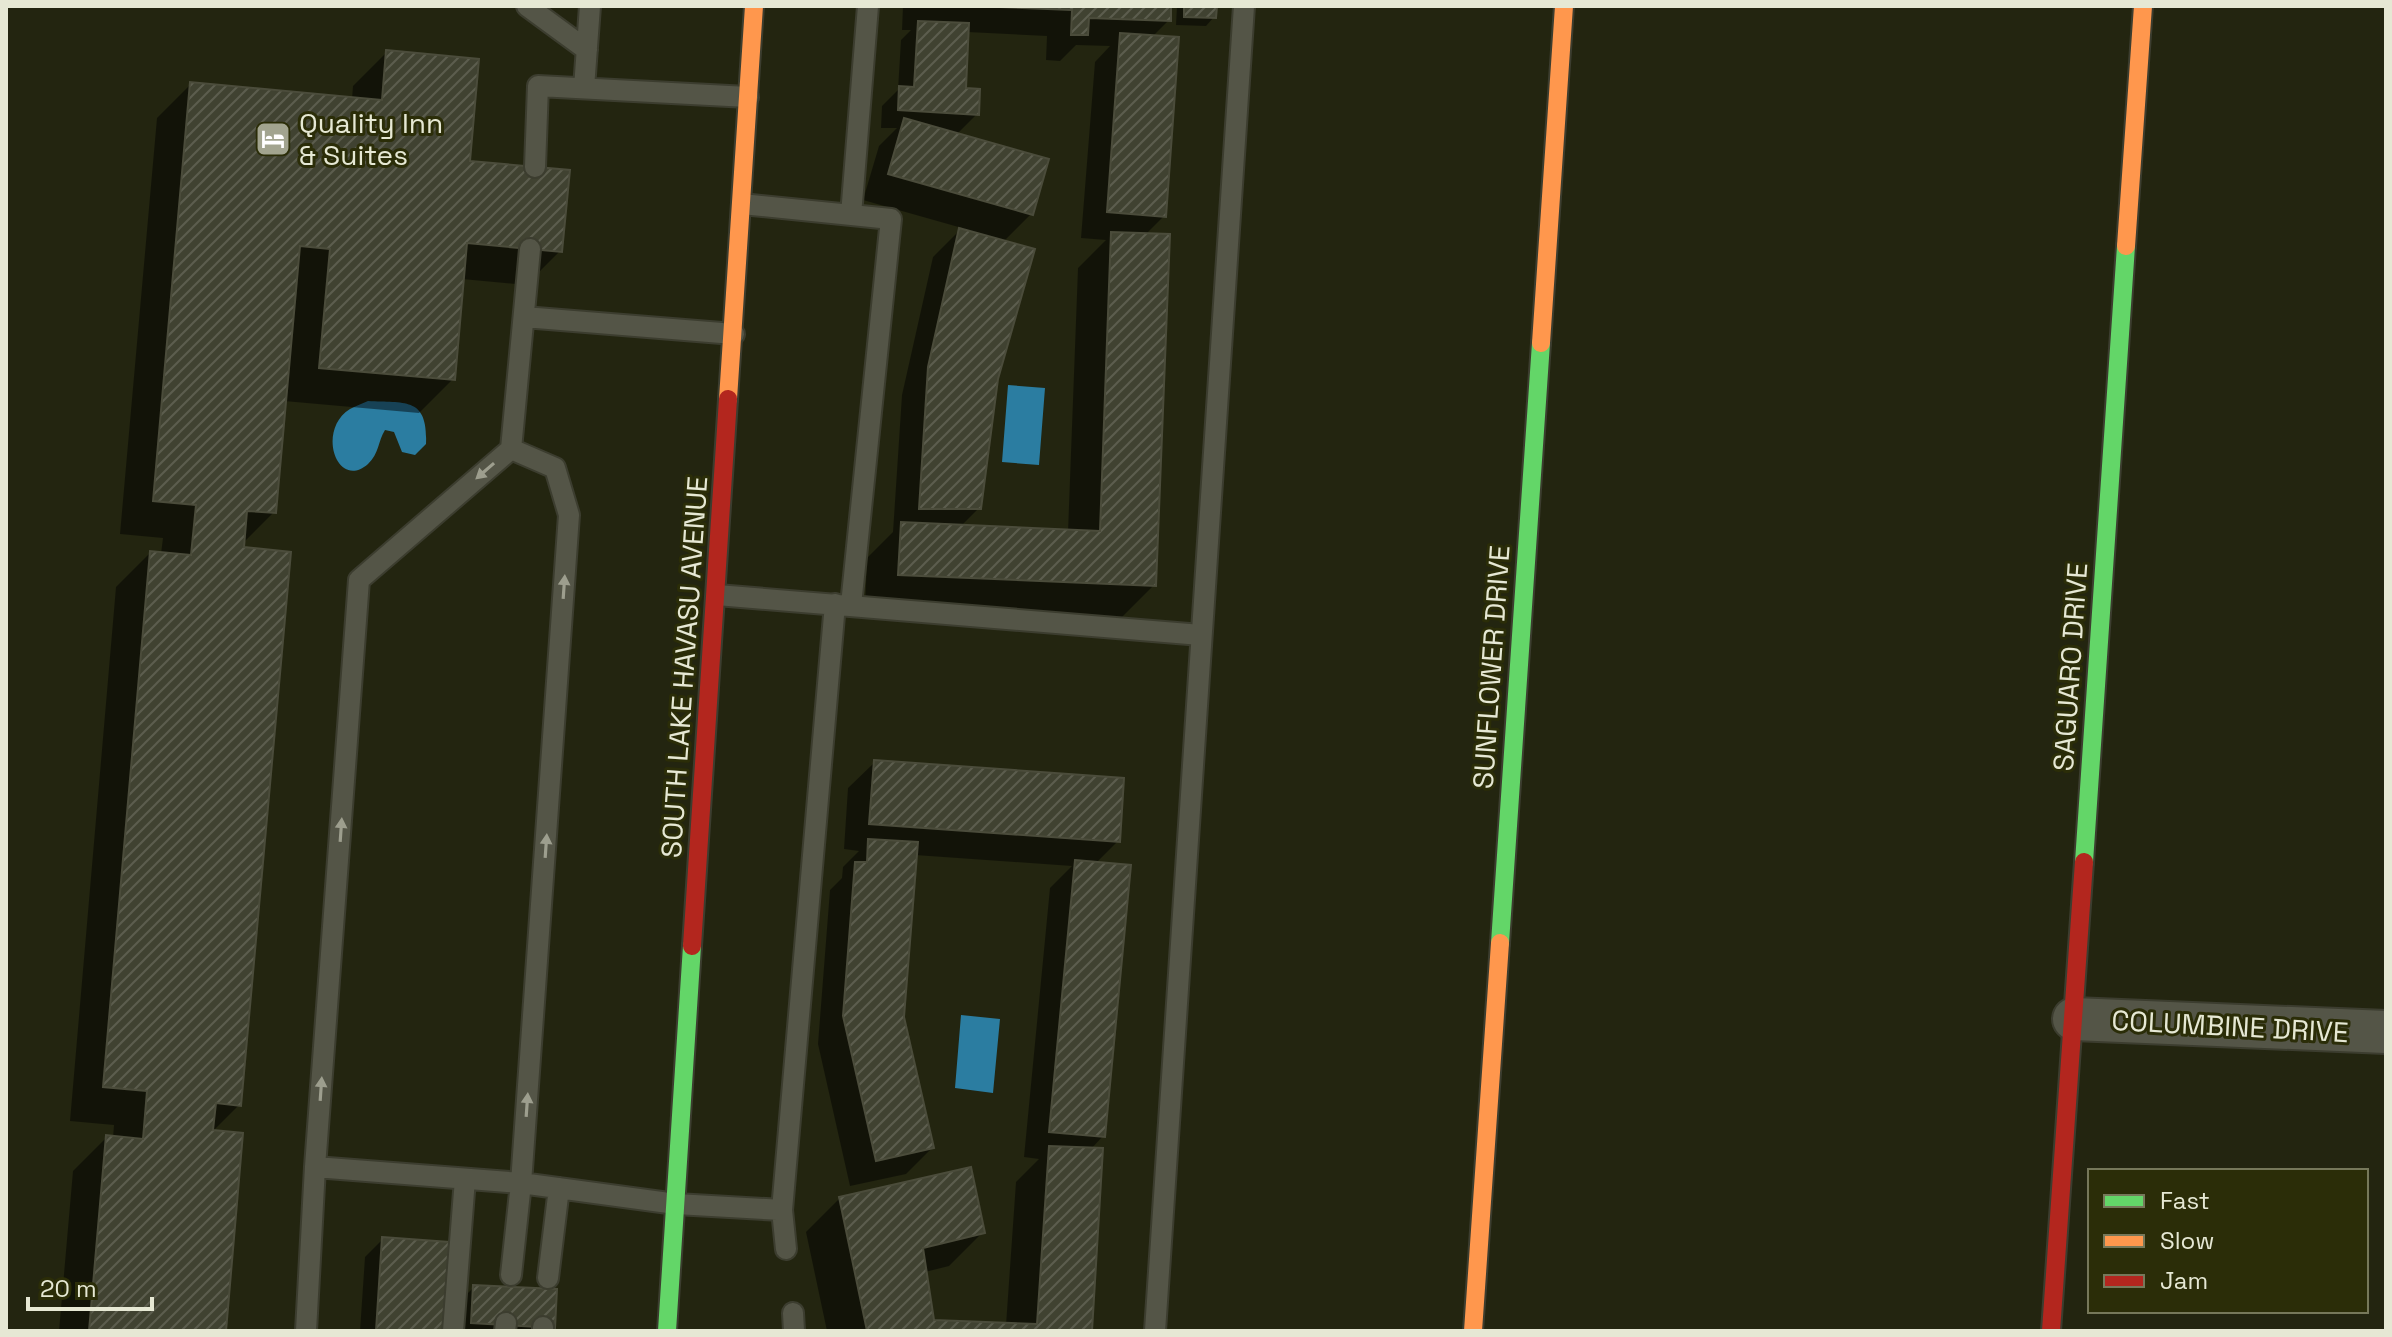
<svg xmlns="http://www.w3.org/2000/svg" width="2392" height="1337" viewBox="0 0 2392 1337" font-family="'Space Grotesk',sans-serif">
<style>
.water{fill:#2b7da1}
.shadow{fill:#0007;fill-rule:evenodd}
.building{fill:url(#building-hatch);stroke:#4b4c3b;stroke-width:2}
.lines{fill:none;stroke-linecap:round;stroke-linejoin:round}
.lane-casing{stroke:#3c3d2f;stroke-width:24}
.street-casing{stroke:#3c3d2f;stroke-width:46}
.fast-casing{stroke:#3c3d2f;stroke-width:22}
.slow-casing{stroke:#3c3d2f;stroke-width:22}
.jam-casing{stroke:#3c3d2f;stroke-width:22}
.lane{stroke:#545547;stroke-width:20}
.street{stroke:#545547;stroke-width:42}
.fast{stroke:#63d668;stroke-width:18}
.slow{stroke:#ff974d;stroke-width:18}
.jam{stroke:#b3261e;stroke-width:18}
.oneway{fill:#9d9e8e}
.labels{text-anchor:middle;stroke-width:6;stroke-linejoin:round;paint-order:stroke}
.poi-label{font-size:28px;fill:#e6e8d4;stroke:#2b2d08;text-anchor:start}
.street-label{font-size:28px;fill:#e6e8d4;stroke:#2b2d08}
</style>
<defs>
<pattern id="building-hatch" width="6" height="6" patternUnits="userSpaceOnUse" patternTransform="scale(2)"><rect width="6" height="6" fill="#404231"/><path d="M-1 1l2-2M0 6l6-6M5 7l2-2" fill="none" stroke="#5c5d4e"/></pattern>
</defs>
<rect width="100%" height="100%" fill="#232510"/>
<path class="water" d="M1008 385 1045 388 1039 465 1002 462Z
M368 401C406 403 428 397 426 444L415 455 402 452 394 432 385 430C378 441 379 454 368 464 337 491 316 430 350 409 355 406 362 404 368 401Z
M961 1015 1000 1019 993 1093 955 1088Z"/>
<path class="shadow" d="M903 6H1169V20L1152 37 1164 216 1145 235 1154 585 1120 619 865 608 867 558 893 532 902 395 933 257 962 228 863 200 879 146 897 128H881L882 106 898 90 901 40 911 30H902ZM967 32 1047 36 1046 60 1060 61 1076 45 1110 46 1095 62 1081 238 1106 240 1078 268 1068 532 960 527 979 508 996 379 1003 242 1031 214 956 135 977 114 964 90Z
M1177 6H1215L1214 17 1206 26 1176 25Z
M387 52 468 162 560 251 526 285 462 279 453 379 419 413 284 401 274 512 242 544 239 1105 212 1132 224 1331H59L73 1171 107 1137 113 1138 114 1125 70 1121 116 587 150 553 161 554 163 538 120 534 157 118 191 84 352 99 353 86Z
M875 762 1118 841 1095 864 1103 1136 1091 1149 1090 1331H827L806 1232 840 1198 983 1232 949 1266 925 1272 933 1322 1006 1325 1016 1182 1039 1159 1024 1157 1050 888 1072 866 915 855 902 1017 932 1148 906 1174 850 1186 818 1044 830 890 842 878 843 867 859 851 844 849 848 788Z
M383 1239 441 1331H360L365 1257Z
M474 1287 549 1331H463L465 1296Z"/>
<path class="building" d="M975 6H1171V21L1089 18 1088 35H1071L1072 10Z
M1184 6H1217L1216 18 1184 17Z
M918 21 969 23 966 88 980 89 979 115 898 110 899 86 914 87Z
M1120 33 1179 37 1166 217 1107 212Z
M386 50 479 59 470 161 570 170 562 252 467 243 455 380 319 368 330 249 300 246 276 513 247 511 244 547 291 552 241 1106 216 1103 213 1130 243 1133 226 1331H89L106 1135 143 1139 147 1091 103 1087 150 551 191 555 196 505 153 501 190 82 382 100Z
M904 118 1049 159 1033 215 888 174Z
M959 228 1035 249 998 379 981 509H919L928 367Z
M1111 232 1170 234 1156 586 898 575 901 522 1100 531Z
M874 760 1124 778 1120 842 869 824Z
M868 839 918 842 904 1017 934 1148 876 1161 843 1016 855 862H867Z
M1075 860 1131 865 1105 1137 1049 1132Z
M1049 1146 1103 1148 1092 1331H867L839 1197 971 1167 985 1233 923 1248 934 1320 1037 1324Z
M382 1237 449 1242 443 1331H376Z
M473 1285 557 1289 555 1328 471 1323Z"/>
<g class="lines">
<defs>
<path id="lane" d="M527 6 587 50
M584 88 590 6
M535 167 538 86 748 97
M742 204 891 219 851 605
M851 215 868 6
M524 317 734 334
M511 449 555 468 569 515 521 1183 511 1275
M717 595 1201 635
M315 1167 521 1183 676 1204 782 1210 835 604
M782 1210 786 1249
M548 1278 559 1188
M793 1313 794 1331
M306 1331 315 1167 359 580 511 449 530 249
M453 1331 465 1179
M505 1331 506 1323
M543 1331V1327
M1155 1331 1244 6"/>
<path id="street" d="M2074 1019 2386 1032"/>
<path id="fast" d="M2084 862 2126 246
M1500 943 1541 343
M667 1331 692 946"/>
<path id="slow" d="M2126 246 2143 6
M1541 343 1564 6
M728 399 754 6
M1473 1331 1500 943"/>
<path id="jam" d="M692 946 728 399
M2051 1331 2084 862"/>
</defs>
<use href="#lane" class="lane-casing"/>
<use href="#street" class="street-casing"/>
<use href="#fast" class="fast-casing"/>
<use href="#slow" class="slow-casing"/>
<use href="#jam" class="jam-casing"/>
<use href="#lane" class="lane"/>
<use href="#street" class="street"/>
<use href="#fast" class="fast"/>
<use href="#slow" class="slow"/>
<use href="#jam" class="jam"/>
</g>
<defs><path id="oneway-solid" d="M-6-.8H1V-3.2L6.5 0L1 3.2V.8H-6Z" transform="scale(2)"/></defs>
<g class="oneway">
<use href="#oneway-solid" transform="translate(485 471) rotate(139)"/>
<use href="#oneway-solid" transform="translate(564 587) rotate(-86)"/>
<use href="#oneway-solid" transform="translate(341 830) rotate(-86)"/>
<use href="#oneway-solid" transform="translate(546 846) rotate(-86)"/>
<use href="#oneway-solid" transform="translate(321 1089) rotate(-86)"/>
<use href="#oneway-solid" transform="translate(527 1105) rotate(-86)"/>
</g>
<defs>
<symbol id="hotel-square" viewBox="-11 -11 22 22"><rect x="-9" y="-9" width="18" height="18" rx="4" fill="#a2a48f" stroke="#2b2d08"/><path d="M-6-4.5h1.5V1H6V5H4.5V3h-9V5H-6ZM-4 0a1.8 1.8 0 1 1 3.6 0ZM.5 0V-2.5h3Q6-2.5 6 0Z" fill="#fff"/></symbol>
</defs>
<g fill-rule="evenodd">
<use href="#hotel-square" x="253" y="119" width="40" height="40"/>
</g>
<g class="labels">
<g class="poi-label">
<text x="299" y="133">Quality Inn<tspan x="299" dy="32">&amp; Suites</tspan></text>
</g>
<g class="street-label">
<text transform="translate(684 667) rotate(-86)" y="10">SOUTH LAKE HAVASU AVENUE</text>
<text transform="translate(1491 667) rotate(-86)" y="10">SUNFLOWER DRIVE</text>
<text transform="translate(2070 667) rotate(-86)" y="10">SAGUARO DRIVE</text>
<text transform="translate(2230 1026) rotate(3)" y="10">COLUMBINE DRIVE</text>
</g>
</g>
<rect width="2392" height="1337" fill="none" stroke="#e6e8d4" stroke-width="16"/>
<rect x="2088" y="1169" width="280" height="144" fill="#2b2d08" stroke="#76785a" stroke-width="2"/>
<rect x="2104" y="1195" width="40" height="12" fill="#63d668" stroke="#76785a" stroke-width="2"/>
<text x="2160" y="1209" font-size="24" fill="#e6e8d4">Fast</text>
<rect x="2104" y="1235" width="40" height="12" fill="#ff974d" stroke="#76785a" stroke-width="2"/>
<text x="2160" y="1249" font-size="24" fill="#e6e8d4">Slow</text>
<rect x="2104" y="1275" width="40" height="12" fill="#b3261e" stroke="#76785a" stroke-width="2"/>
<text x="2160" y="1289" font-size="24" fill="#e6e8d4">Jam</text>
<path d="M28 1297v12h124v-12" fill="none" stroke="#e6e8d4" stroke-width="4"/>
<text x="40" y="1297" font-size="24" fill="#e6e8d4" stroke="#2b2d08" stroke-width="6" paint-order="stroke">20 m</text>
</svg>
